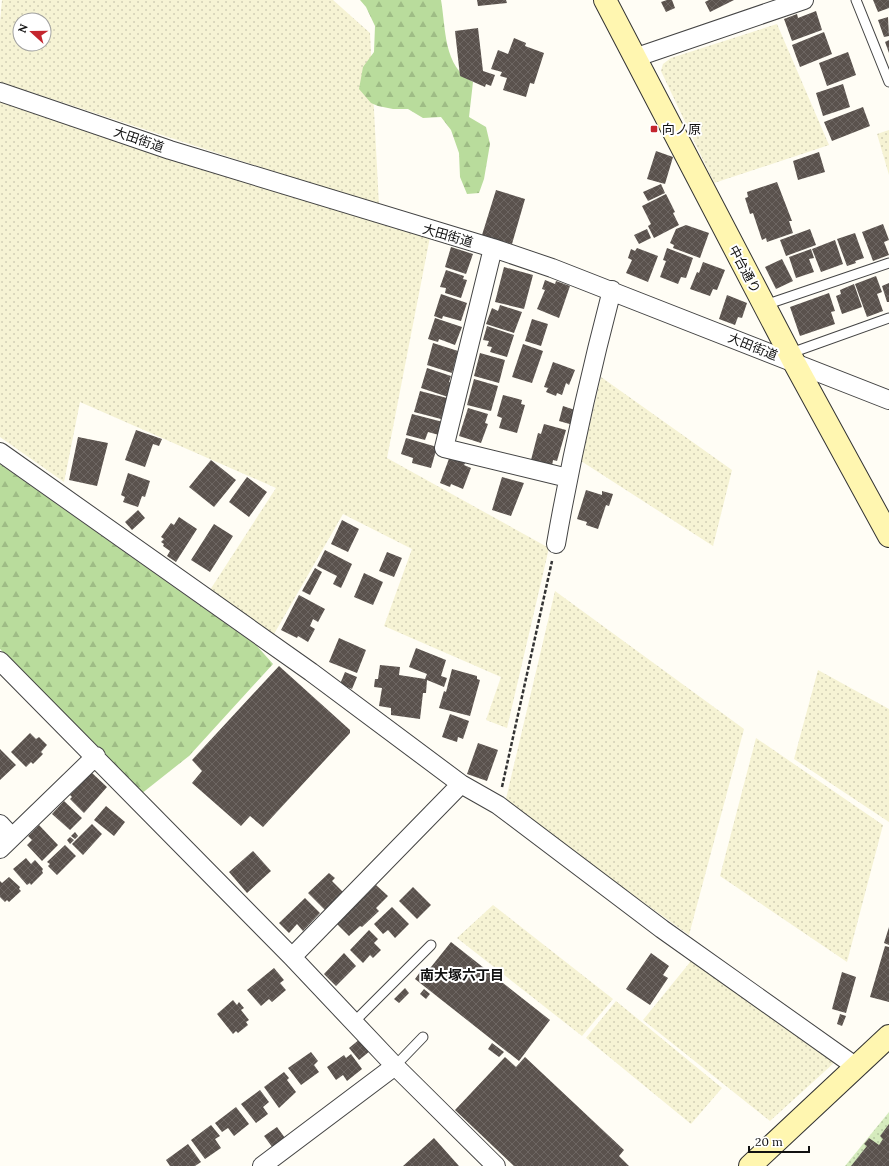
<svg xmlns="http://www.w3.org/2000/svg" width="889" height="1166" viewBox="0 0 889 1166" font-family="Lora,'Noto Sans JP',serif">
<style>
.farmland{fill:url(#farmland-dots);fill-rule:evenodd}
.grass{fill:url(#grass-dots)}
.forest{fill:url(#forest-firs)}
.building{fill:url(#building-cross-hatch)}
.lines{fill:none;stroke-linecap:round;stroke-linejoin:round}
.lane-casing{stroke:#444;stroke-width:11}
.street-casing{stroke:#444;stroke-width:20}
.secondary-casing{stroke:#333;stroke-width:24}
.path{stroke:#333;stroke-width:2.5;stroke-dasharray:4 2;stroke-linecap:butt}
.lane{stroke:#fff;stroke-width:9}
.street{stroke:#fff;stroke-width:18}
.secondary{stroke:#fff6b0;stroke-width:22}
.poi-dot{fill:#c4262e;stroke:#fff;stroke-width:1.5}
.labels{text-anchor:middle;stroke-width:4;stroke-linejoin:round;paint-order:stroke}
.poi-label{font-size:13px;fill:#111;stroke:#fff;text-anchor:start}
.street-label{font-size:13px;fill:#111;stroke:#fff}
.neighbourhood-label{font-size:14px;font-weight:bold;fill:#111;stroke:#fff}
</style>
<defs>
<pattern id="farmland-dots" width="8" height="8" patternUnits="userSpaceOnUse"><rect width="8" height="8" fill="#f6f3d4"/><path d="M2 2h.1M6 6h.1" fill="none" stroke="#d2cfb5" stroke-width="1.8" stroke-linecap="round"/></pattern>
<pattern id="grass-dots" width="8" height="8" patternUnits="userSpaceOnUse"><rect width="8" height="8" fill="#d5ebbd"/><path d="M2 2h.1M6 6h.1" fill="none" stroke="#b6c8a1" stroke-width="1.8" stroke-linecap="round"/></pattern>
<pattern id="forest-firs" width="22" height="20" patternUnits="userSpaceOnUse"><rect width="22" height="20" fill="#b9dc9c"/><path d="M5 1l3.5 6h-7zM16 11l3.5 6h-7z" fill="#9ebc85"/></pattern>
<pattern id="building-cross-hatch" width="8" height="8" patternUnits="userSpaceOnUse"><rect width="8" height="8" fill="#5a524d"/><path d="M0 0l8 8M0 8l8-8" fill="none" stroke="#6d6662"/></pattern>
</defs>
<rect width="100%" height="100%" fill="#fffdf5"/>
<path class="farmland" d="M2 0H333L370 33 379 206 0 82V22ZM20 20H44V44H20Z
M777 24 829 145 714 183 661 71 663 64 671 58Z
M0 99 430 237 387 458 549 548 507 728 486 720 501 677 384 626 412 549 343 514 274 634 210 590 276 488 80 402 64 482 0 437Z
M889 130V175L877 134Z
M601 377 732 470 713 546 581 461Z
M555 591 744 729 689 935 505 803Z
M818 670 889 709V822L794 759Z
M756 738 883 825 847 962 720 876Z
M493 905 613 999 582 1036 457 938Z
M691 961 835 1062 770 1121 643 1020Z
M616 1001 722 1088 691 1124 586 1038Z"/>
<path class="grass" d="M889 1112V1166H845Z"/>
<path class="forest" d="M360 0H441C446 28 443 67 473 82L469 117 486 127 490 144 484 179 479 193 467 194 460 177 459 153 451 130 441 117 423 118 408 109H393L378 106 371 103 359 89 363 67 374 52 375 26 366 7Z
M0 464 256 645 273 664 189 756 141 794 0 649Z"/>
<path class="building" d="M477 0H506L507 3 478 6Z
M667 0H672L675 8 666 12 661 2Z
M709 0H734L710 12 705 2Z
M873 0H889V8L878 12Z
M816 11 822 30 792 41 784 19 797 14 798 18Z
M888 17 889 36 884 37 878 20Z
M478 28 483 71 495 75 491 86 486 84 485 87 460 76 455 31Z
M824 32 832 54 800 67 792 45Z
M514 38 526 43 525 46 544 53 534 84 530 83 526 97 503 90 507 78 500 76 502 72 491 69 498 50 508 54Z
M889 40V53L885 42Z
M848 52 856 75 827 86 819 63Z
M843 84 850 107 823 116 816 93Z
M863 107 870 126 832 141 824 122Z
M656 151 673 157 665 184 647 179Z
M819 152 825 172 798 180 793 161Z
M777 182 792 221H789L793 233 767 242 766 238 762 240 753 213 750 214 745 198 748 197 747 192Z
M661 184 665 193 648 201 643 192Z
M496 190 525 199 512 244 482 235Z
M666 194 675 212 673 213 679 225 654 238 648 226 651 224 642 206Z
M883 224 889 240 884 242 889 255 873 261 862 232Z
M686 225 709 233 700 258 673 248 674 245 670 243 676 229Z
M647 229 651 238 639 244 634 235Z
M810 229 816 245 786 256 780 240Z
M855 233 864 258 855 261 856 263 847 266 837 239Z
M835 240 843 264 821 272 812 249Z
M451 247 473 254 466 274 445 267Z
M637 248 658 256 648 282 626 273 632 260 628 258 631 249 635 251Z
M667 248 693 258 686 278 681 277 678 284 660 277 666 261 663 260Z
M811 249 814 258 809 259 814 272 796 278 789 257Z
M782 259 793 281 776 289 765 267Z
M703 262 725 270 717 290 713 289 710 296 690 289 697 272 699 273Z
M504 267 533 275 524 309 495 302Z
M446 270 464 276 463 279 467 280 461 298 445 293 446 288 440 287Z
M876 276 882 292 877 294 883 311 867 317 855 284Z
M545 280 555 284 556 281 570 286 559 318 537 309 545 290 542 289Z
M889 283V302H887L882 286Z
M854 284 862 307 842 314 836 296 841 294 840 290Z
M829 293 835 311 831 312 835 324 800 336 790 307Z
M441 294 467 303 461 321 443 316 442 319 434 316Z
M727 295 747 303 742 318 738 317 735 325 719 319Z
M500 305 522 312 514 333 486 324 492 308 498 311Z
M435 318 462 327 455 345 439 339 438 342 428 339Z
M532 319 548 324 541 346 525 341Z
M487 326 514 335 507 357 490 352 492 347 487 346 489 341 483 340Z
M433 343 458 351 452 373 427 365Z
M523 344 543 351 532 383 512 377Z
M480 353 505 360 499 383 474 376Z
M553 362 575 370 569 385 566 383 562 395 557 393 556 396 546 392 548 388 544 387Z
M427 368 451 376 449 382 452 383 448 397 421 388Z
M474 379 498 386 491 411 467 405Z
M420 391 447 398 441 419 414 412Z
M503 395 522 400 521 404 525 405 517 433 499 428 502 418 497 416Z
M563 406 578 411 573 425 559 421Z
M468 408 488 414 485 423 488 424 481 443 459 436Z
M412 414 443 422 439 435 428 432 425 440 406 435Z
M544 424 566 430 557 461 553 460 552 466 531 460 538 433 541 434Z
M136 430 162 439 159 446 153 444 145 467 125 460Z
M78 437 108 443 97 486 69 480Z
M406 438 437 447 431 468 412 463 413 458 401 454Z
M450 456 466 462 464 465 471 468 463 489 451 484 450 487 440 483Z
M211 460 236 480 214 507 189 487Z
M128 473 150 481 145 497 142 496 138 507 123 502 125 497 121 495Z
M247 477 267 492 249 517 229 502Z
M502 477 524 483 511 516 492 510Z
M586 490 602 495V491L613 494 609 506 606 505 598 529 586 525 587 522 577 519Z
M138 510 145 518 132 530 125 522Z
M179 517 197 529 176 562 167 556 170 551 163 546 164 544 161 542 164 539 161 537 171 523 174 525Z
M342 520 359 529 348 552 331 544Z
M214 524 233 536 210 572 191 560Z
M325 550 352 564 341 588 333 584 337 576 317 566Z
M387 552 402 558 394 577 379 571Z
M315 568 322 572 310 595 302 591Z
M364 573 383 582 373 605 354 597Z
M299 595 325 609 318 622 313 619 310 626 315 629 308 642 298 636 297 638 281 630Z
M339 638 366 650 357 673 329 662Z
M416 648 446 660 441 676 447 678 444 687 427 680 426 693H423L420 719 391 715V708L379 706 382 688 374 687 375 679H378L380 665 400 667 399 675 425 679 427 674 409 667Z
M279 666 350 730V733L263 827 250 816 241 826 192 783 202 771 192 760Z
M452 669 477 676V679L480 680 470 716 439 708 444 691 446 692Z
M345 672 357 677 352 689 340 684Z
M450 714 469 721 463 739 458 737 457 742 442 737Z
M30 733 36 739 39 737 47 745 41 752 43 754 33 764 31 762 26 767 11 752Z
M478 743 498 750 487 781 467 774Z
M0 749 16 765 0 780Z
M92 773 107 787 84 813 70 799 72 797 70 795Z
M64 801 82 818 70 830 52 814Z
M106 806 125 822 114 836 94 820Z
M92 824 102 834 83 855 72 844Z
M39 825 58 845 42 861 27 845 32 840 28 836Z
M75 832 78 836 75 839 71 836Z
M70 837 74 840 70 844 67 840Z
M65 845 76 856 57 875 48 866 50 864 47 862Z
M253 851 271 871 247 893 229 872Z
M26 858 31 864 35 860 43 869 42 871 43 873 31 885 30 883 27 885 13 869Z
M329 873 335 878 332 881 343 892 325 910 308 893Z
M9 877 20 887 19 889 21 891 9 902 7 900 5 902 0 897V881L2 883Z
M376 885 388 896 376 908 379 911 362 927 360 926 349 936 337 924Z
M413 887 431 905 417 919 399 901Z
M305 898 320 913 303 931 297 924 289 933 279 923Z
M392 907 409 924 395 938 388 930 383 934 374 924Z
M889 927V945L884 943Z
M369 930 378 939 374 943 381 950 373 958 370 955 363 963 350 950Z
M451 942 550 1020 519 1061 415 979 423 968 427 972Z
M885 946 889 947V1002L870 997Z
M344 953 356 966 336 986 324 974Z
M651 953 669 966 663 975 668 978 650 1005 626 989Z
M274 968 284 980 280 983 286 990 272 1002 269 999 261 1006 247 990Z
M842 972 856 977 846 1013 832 1009Z
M405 988 409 993 399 1003 394 999Z
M424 989 430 994 426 999 420 994Z
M233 1000 237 1005 239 1002 244 1008 241 1010 249 1020 246 1022 248 1025 238 1033 236 1031 233 1034 217 1014Z
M840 1014 846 1016 842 1026 837 1024Z
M360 1039 370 1051 359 1060 349 1048Z
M492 1043 504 1052 499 1057 488 1049Z
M311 1052 318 1061 314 1065 319 1072 301 1085 288 1068Z
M351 1054 362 1069 347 1081 343 1075 336 1080 327 1067 344 1055 346 1058Z
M505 1057 516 1067 525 1057 624 1150 619 1156 629 1166H514L455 1110Z
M284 1072 289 1078 287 1080 296 1092 279 1108 264 1087Z
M260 1090 269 1102 263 1107 268 1114 256 1123 241 1104Z
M236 1107 249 1124 234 1136 228 1128 222 1132 215 1123Z
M889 1124V1166H851L867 1146 864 1144 869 1138 879 1145 883 1139 880 1136Z
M211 1125 220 1136 215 1139 221 1148 205 1159 191 1140Z
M277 1127 285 1138 273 1148 264 1136Z
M434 1138 459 1166H403Z
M188 1144 201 1162 195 1166H170L166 1160Z"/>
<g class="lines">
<defs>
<path id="lane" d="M856 0 889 82
M765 305 889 263
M791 353 889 318
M355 1021 431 945
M395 1066 423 1037"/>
<path id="street" d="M634 58 804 0
M0 92 170 150 493 248 552 268 889 400
M493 248 444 448 568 478
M0 452 311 672 461 784 498 805 662 929 855 1066
M556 544C571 458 590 374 612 290
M0 661 292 957 395 1066 496 1166
M0 824 12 837
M0 849 96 756
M292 957 461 784
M262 1166 395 1066"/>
<path id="secondary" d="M605 0 795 364 889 536
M750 1166 889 1036"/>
</defs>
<use href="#lane" class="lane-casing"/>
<use href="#street" class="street-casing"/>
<use href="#secondary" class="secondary-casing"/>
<path class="path" d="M502 787 552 561"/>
<use href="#lane" class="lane"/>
<use href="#street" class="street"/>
<use href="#secondary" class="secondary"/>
</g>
<rect class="poi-dot" x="650" y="125" width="8" height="8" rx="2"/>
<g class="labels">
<g class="poi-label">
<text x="662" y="134">向ノ原</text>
</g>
<g class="street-label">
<text transform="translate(139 139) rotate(19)" y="5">大田街道</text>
<text transform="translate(448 235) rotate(16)" y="5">大田街道</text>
<text transform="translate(745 269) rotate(62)" y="5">中台通り</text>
<text transform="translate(753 346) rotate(22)" y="5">大田街道</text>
</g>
<g class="neighbourhood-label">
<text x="462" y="980">南大塚六丁目</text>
</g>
</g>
<g transform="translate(32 32) rotate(291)"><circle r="19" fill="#ffffff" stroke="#a0a0a0"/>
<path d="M0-3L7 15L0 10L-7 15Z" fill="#c4262e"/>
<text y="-6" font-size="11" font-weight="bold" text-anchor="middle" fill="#111111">N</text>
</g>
<path d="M749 1146v6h60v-6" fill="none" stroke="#111111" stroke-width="2"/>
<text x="755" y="1146" font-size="12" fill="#111111" stroke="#ffffff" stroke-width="3" paint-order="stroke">20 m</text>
</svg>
